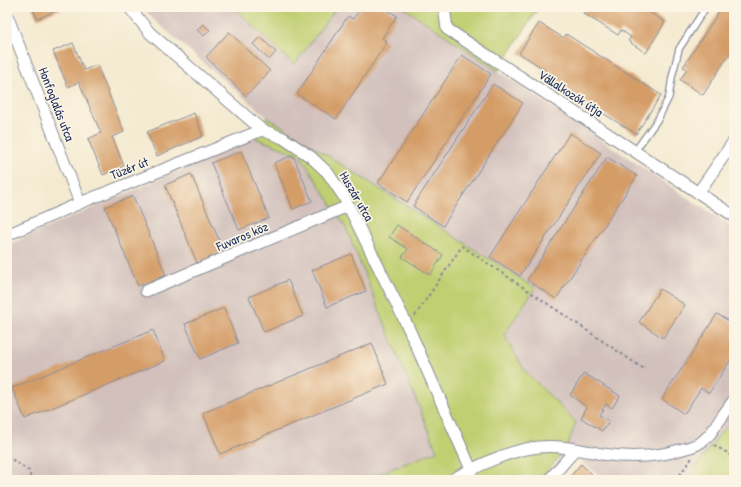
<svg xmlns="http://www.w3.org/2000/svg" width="741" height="487" viewBox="0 0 741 487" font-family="'Patrick Hand',sans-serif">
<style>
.industrial{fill:#d1c0bc}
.green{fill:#bfcf71;stroke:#6d7f68}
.building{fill:#d49d68}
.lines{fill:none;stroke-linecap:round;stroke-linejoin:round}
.lane-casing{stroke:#888c97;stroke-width:8}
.street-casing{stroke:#888c97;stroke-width:13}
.path{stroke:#888c97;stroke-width:2;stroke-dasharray:3 3;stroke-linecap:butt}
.lane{stroke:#fff;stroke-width:5.5}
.street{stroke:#fff;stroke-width:11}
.labels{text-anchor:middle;stroke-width:3.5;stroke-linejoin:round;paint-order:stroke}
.street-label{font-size:13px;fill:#1b2f5e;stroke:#fcf5e5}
</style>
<rect width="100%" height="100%" fill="#fcf5e5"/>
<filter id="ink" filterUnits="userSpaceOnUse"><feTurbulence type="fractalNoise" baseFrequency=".025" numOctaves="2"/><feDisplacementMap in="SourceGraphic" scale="8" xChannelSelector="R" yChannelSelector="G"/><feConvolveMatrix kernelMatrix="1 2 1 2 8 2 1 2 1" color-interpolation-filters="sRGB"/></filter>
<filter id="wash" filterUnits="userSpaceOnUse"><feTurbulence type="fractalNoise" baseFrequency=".012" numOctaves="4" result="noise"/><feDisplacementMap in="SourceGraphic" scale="16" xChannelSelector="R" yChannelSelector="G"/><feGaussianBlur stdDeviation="0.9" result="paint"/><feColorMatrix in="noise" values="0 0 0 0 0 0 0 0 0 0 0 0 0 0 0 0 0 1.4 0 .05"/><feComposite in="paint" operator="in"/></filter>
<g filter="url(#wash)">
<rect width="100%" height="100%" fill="#f4ead0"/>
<path class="industrial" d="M143 7H233L294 65 337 7H403L734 229V434L725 427 686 480H605L566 450 576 422 525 371 504 335 535 288 267 117 154 20Z
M255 138 300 155 345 226 438 451 363 480H7V245Z"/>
<path class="green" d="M233 7H337L294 65Z
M403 7H539L498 71Z
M267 117 535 288 504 335 525 371 576 422 566 450 539 480H363L437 451 345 226 300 155 255 138Z
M725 427 734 434V480H686Z"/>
<g id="blocks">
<path class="building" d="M32 7H65L37 19Z
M361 7H383L397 16 382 38 387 42 336 119 297 94 348 16 353 19Z
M586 7H641L665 22 646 53 628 41 631 37 621 30 618 35 583 13Z
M722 7H734V47L703 95 680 80 687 69 683 67Z
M539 23 564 38 566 34 661 95 636 134 541 74 544 69 519 53Z
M203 24 210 30 204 36 197 30Z
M229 32 270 71 246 96 206 57Z
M260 37 276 52 269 60 253 44Z
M73 43 84 70 97 65 124 132 112 137 124 166 103 175 88 139 101 133 79 82 68 87 53 51Z
M462 55 491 74 407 202 378 183Z
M493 84 523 103 443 226 413 206Z
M194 113 203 136 157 156 147 132Z
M570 133 601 153 520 276 490 257Z
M241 151 269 218 239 230 211 163Z
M293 155 312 201 293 209 274 163Z
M607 157 637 176 556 299 527 280Z
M191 174 224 252 197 263 165 185Z
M133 196 166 275 138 286 105 207Z
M397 225 443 255 430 275 402 257 408 249 389 237Z
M351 254 366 291 327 307 312 270Z
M288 280 303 316 264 332 249 297Z
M660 289 685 305 663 338 639 322Z
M224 308 238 343 200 359 185 324Z
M717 314 734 324V355L709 393 701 388 684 414 662 399Z
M153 330 165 361 25 419 12 388Z
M372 343 388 384 220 454 203 413Z
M584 373 620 396 612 408 606 404 599 415 609 421 602 431 581 418 587 407 570 395Z
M734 416V425L730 422Z
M581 464 592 474 586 480H567Z"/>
</g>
</g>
<g filter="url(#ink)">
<use href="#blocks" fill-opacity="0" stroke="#888c97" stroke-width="1"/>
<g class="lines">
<defs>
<path id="lane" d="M635 151 658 119 669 97 672 77 679 49 706 7"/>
<path id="street" d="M129 7 150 33 262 130 283 138 311 157 328 173 344 197 408 327 471 469
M444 7 447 29 734 216
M7 15 80 203
M698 193 734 141
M7 235 80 203 262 130
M146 291 348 206
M451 480C478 466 508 450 539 447 560 445 581 450 602 454 628 458 658 457 683 449 692 447 701 444 707 437 711 434 713 429 716 425 722 417 728 408 734 400
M549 480 576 449"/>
</defs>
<use href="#lane" class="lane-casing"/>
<use href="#street" class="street-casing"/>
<path class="path" d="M415 316 462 246 644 369
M714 445 734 457
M7 456 29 471 31 480
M676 480 692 458"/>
<use href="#lane" class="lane"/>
<use href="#street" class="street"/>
</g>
</g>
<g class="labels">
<g class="street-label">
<text transform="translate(571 93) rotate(33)" y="5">Vállalkozók útja</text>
<text transform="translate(57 104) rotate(69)" y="5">Honfoglalás utca</text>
<text transform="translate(129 168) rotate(-22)" y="5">Tüzér út</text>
<text transform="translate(357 196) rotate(60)" y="5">Huszár utca</text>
<text transform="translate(242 236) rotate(-23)" y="5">Fuvaros köz</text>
</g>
</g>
<rect width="741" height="487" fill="none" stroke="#fcf5e5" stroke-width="24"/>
</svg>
